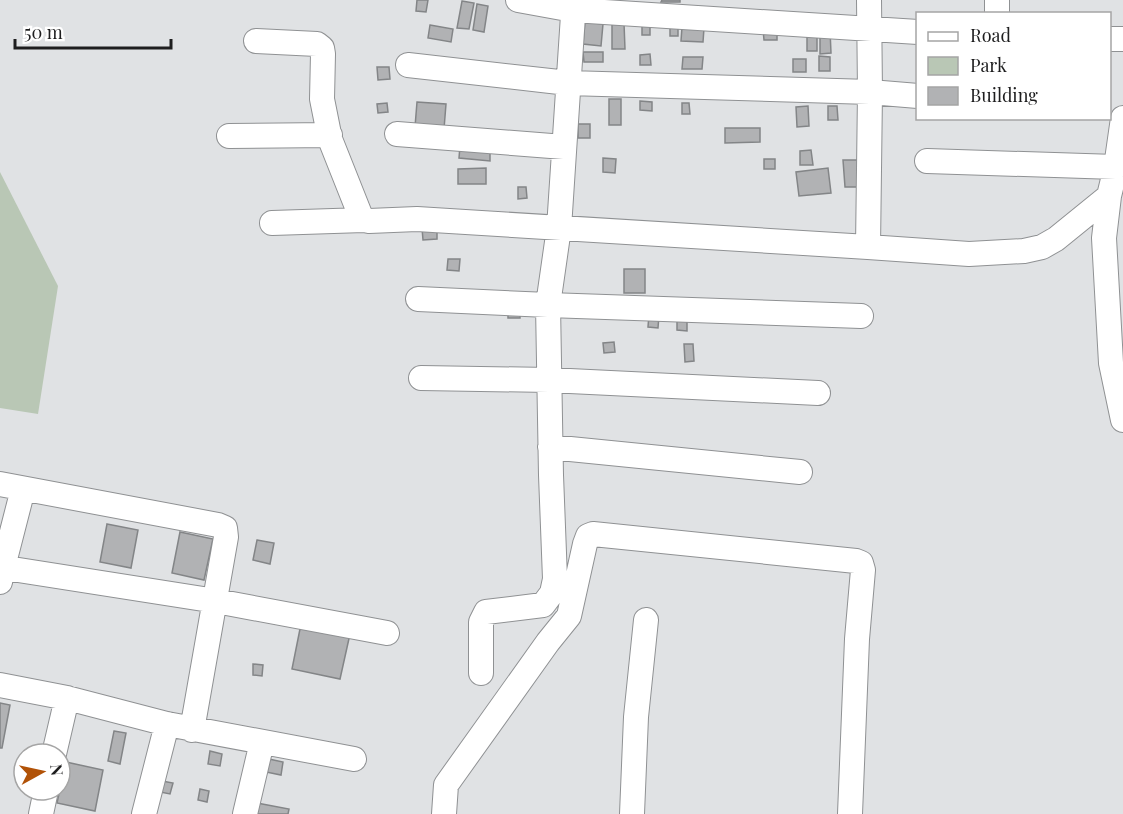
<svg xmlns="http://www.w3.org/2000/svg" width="1123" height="814" viewBox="0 0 1123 814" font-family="'Playfair Display',serif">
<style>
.green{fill:#b9c7b5}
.building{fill:#b1b2b4;stroke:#838587;stroke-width:1.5}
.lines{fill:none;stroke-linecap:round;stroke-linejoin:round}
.street-casing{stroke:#8f9193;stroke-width:26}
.street{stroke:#fff;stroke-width:24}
</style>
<rect width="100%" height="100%" fill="#e0e2e4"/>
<path class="green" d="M0 172 58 286 38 414 0 408Z"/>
<path class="building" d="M417 0H428L426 12 416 11Z
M662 0H680V2H661Z
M462 1 474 3 469 29 457 28Z
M477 4 488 6 484 32 473 30Z
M585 22 603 24 601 46 583 44Z
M612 23H624L625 49H612Z
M642 24H650V35H642Z
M430 25 453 29 451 42 428 38Z
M670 26H678V36H670Z
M682 27 704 28 703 42 681 41Z
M763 29H777V40H764Z
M807 29H817V51H807Z
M830 30 831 53 820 54V31Z
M583 52H603V62H584Z
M650 54 651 65H640V55Z
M819 56 830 57V71H819Z
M683 57H703L702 69H682Z
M793 59H806V72H793Z
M377 67H389L390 79 378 80Z
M609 99H621V125H609Z
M640 101 652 102V111L640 110Z
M417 102 446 104 444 129 415 127Z
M387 103 388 112 378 113 377 104Z
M682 103H689L690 114H682Z
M808 106 809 126 797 127 796 107Z
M828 106H837L838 120H828Z
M578 124H590V138H578Z
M725 128H760V142L725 143Z
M460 146 490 148V161L459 158Z
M811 150 813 165H800V151Z
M603 158 616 159 615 173 603 172Z
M764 159H775V169H764Z
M843 160H859L861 187H845Z
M486 168V184H458V169Z
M828 168 831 193 799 196 796 172Z
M518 187H526L527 198 518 199Z
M422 228H437V239L423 240Z
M448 259H460L459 271 447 270Z
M624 269H645V293H624Z
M508 309H520V318H508Z
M649 314 659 315 658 328 648 327Z
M677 317H687V331L677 330Z
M614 342 615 352 604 353 603 343Z
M684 344H693L694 361 685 362Z
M107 524 138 530 131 568 100 562Z
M180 532 213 539 204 580 172 573Z
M257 540 274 543 270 564 253 560Z
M301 624 350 634 340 679 292 669Z
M253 664 263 665 262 676 253 675Z
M0 703 10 705 2 748H0Z
M114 731 126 733 120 764 108 761Z
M210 751 222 754 220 766 208 764Z
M269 759 283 762 281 775 266 772Z
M66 762 103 770 95 811 57 803Z
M162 781 173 783 170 794 160 792Z
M200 789 209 791 207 802 198 800Z
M257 803 289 809 288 814H255Z"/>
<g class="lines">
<defs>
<path id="street" d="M518 0 573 10 918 32
M997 14V0
M1110 39H1123
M256 41 317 44 322 48 323 54 322 99 330 139 361 217 364 220 369 221 417 219 868 247 870 92 869 0
M408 65 568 83 870 92 918 96
M1123 118 1116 167 1109 196 1104 238 1111 363 1123 420
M397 134 564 147
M229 136 330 135
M927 161 1116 167
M272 223 364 220
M868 247 969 254 1024 251 1042 247 1056 239 1109 196
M418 299 548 305 861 316
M421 378 549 380 818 393
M550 447 800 472
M0 484 218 525 225 528 226 537 192 730
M0 567 216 601 387 633
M0 582 3 567 23 489
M481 673V622L486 612 543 605 552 593 555 579 551 475 548 305 559 228 574 0
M0 685 67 698 167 724 354 759
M54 754 67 698
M41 814 46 790
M144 814 167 724
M245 814 262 742
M444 814 446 785 548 642 569 616 585 544 588 536 593 534 856 561 861 563 863 570 857 639 850 814
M632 814 636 717 646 620"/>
</defs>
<use href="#street" class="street-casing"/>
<use href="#street" class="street"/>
</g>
<rect x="916" y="12" width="195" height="108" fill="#ffffff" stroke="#a5a5a5" stroke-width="1.5"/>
<rect x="928" y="32" width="30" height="9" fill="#ffffff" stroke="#a5a5a5" stroke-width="1.5"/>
<text x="970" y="42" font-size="18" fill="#1e1e1f">Road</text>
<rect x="928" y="57" width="30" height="18" fill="#b9c7b5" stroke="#a5a5a5" stroke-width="1.5"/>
<text x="970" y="72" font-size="18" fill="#1e1e1f">Park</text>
<rect x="928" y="87" width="30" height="18" fill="#b1b2b4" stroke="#a5a5a5" stroke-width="1.5"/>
<text x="970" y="102" font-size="18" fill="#1e1e1f">Building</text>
<g transform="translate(42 772) rotate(82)"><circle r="28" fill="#ffffff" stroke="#a5a5a5" stroke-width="1.5"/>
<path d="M0-4.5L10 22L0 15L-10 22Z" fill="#b15207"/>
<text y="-9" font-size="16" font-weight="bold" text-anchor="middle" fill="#1e1e1f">N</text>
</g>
<path d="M15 39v9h156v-9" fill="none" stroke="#1e1e1f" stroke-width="3"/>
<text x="24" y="39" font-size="18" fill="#1e1e1f" stroke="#ffffff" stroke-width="4.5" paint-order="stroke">50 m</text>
</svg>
